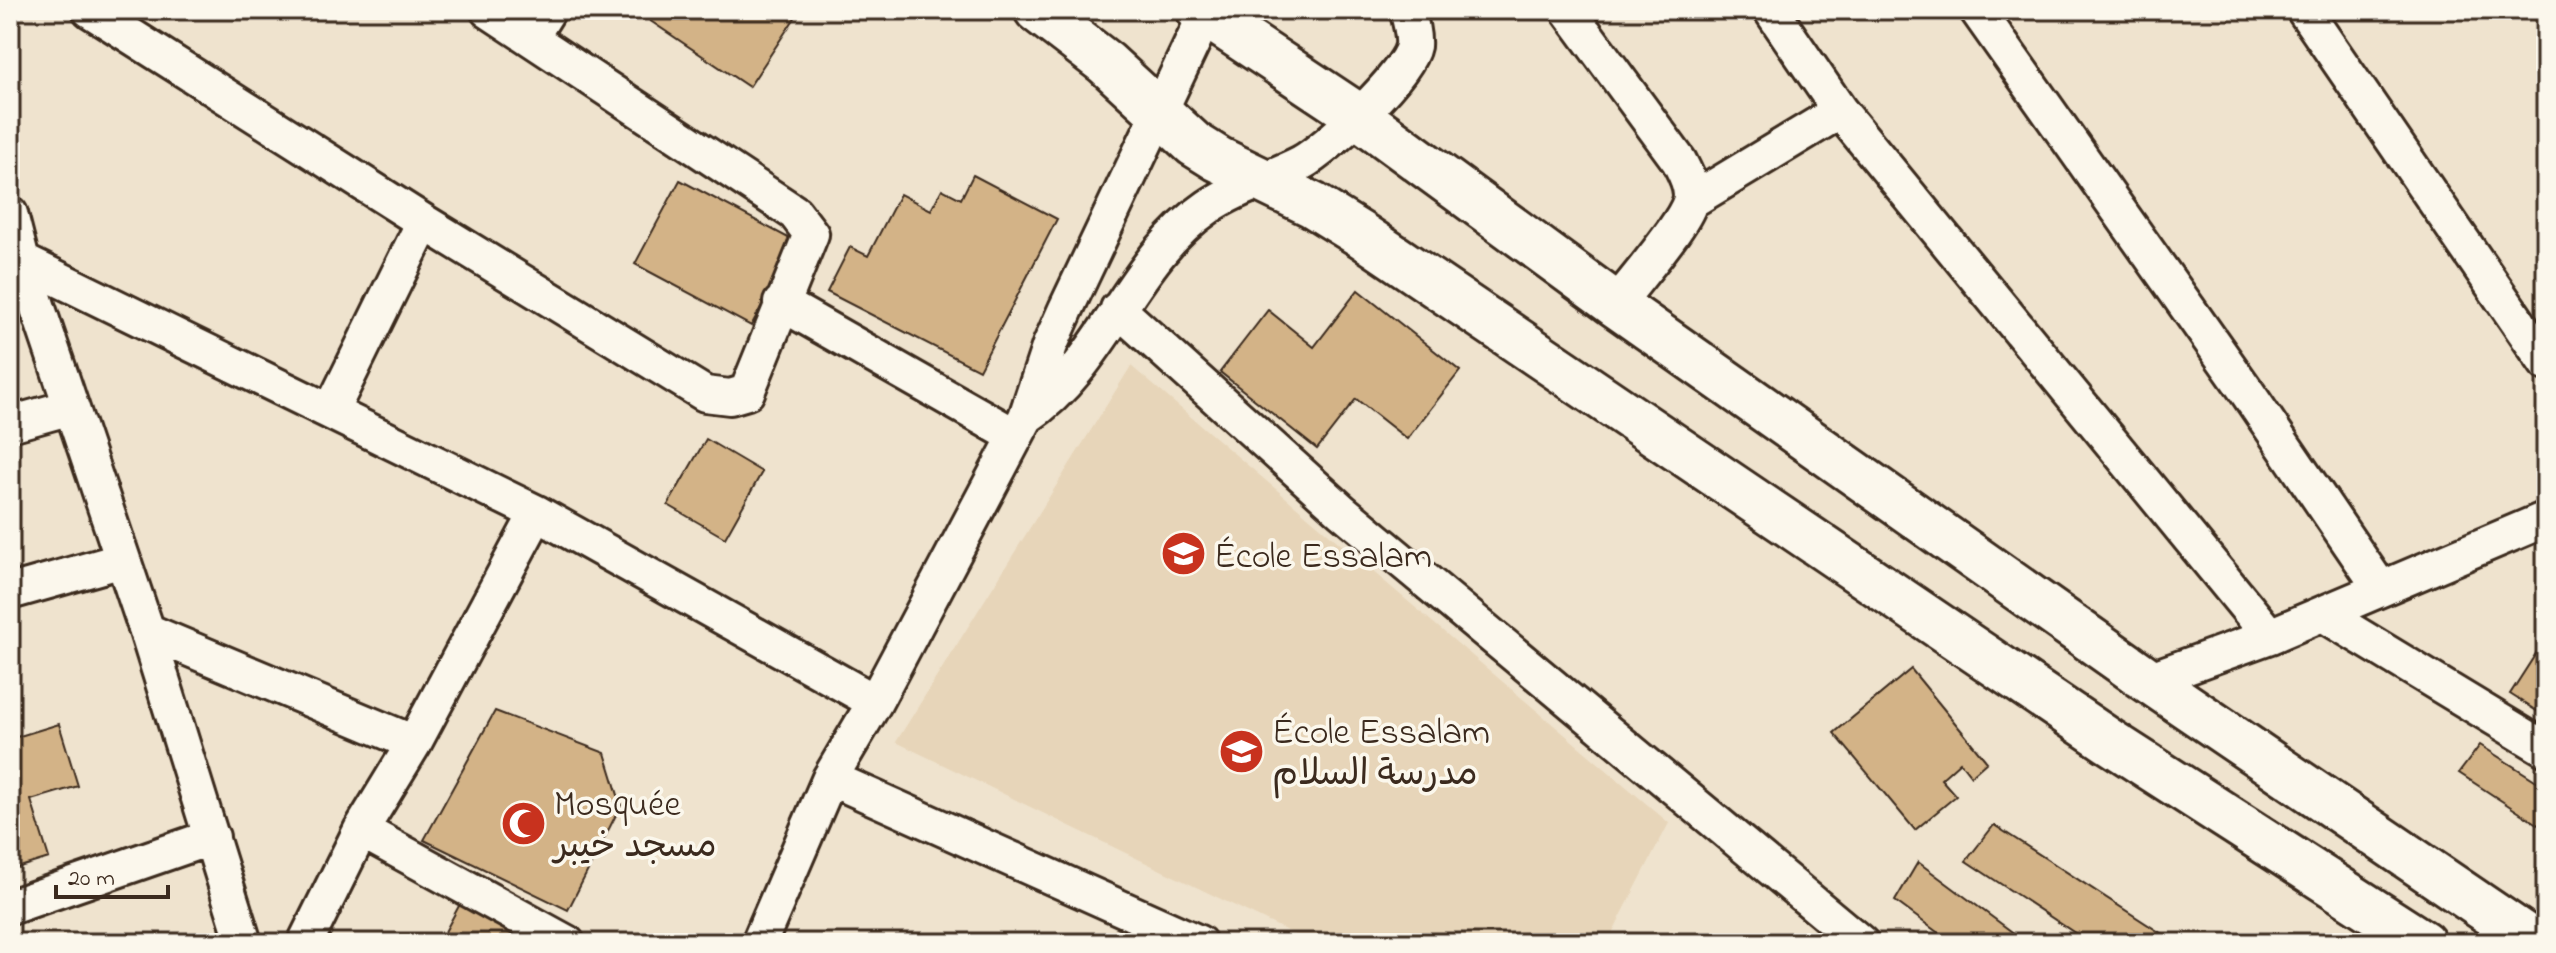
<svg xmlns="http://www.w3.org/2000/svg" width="2556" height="953" viewBox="0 0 2556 953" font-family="'Indie Flower','Playpen Sans Arabic',sans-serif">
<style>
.built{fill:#e7d5b9}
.building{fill:#d3b387;stroke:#3b2a1e;stroke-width:2}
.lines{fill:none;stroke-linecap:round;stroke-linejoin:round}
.street-casing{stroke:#3b2a1e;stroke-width:40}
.secondary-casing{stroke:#3b2a1e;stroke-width:50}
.street{stroke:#fbf7ec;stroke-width:34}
.secondary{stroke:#fbf7ec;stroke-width:44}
.labels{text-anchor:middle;stroke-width:7;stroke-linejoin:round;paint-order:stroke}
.poi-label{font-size:36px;fill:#3b2a1e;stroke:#fbf7ec;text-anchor:start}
</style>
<rect width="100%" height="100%" fill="#efe3ce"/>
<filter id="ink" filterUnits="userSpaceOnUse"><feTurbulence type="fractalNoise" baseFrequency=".0125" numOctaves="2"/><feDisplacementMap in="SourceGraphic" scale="16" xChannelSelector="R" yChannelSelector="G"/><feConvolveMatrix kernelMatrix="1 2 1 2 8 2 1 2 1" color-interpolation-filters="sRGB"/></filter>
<g filter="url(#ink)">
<path class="built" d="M1131 366 1669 823 1607 943H1312L896 742Z"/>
<path class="building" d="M647 10H800L749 87 643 16Z
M973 175 1057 219 979 370 827 292 850 247 868 256 900 194 931 210 942 189 961 199Z
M680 180 796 242 751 326 635 264Z
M1358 290 1460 371 1407 439 1356 399 1317 449 1220 372 1268 310 1314 347Z
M706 439 762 472 725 538 668 505Z
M2546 638V717L2510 694Z
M1911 669 1987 762 1971 776 1960 762 1941 779 1956 796 1915 830 1834 733Z
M495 711 605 753 621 805 568 910 424 840Z
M59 724 78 786 31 800 49 858 10 870V739Z
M2480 745 2546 787V830L2459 773Z
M1994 825 2176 943H2090L1966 861Z
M1918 862 2027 943H1952L1895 901Z
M461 902 535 943H439Z"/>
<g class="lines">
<defs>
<path id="street" d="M90 10 424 222 705 394 730 397 747 392 811 234 795 213 488 10
M1568 10 1679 161C1685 173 1694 188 1690 202 1683 226 1633 282 1616 305
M1771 10 1840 111 2270 636
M1977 10 2247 392 2381 589
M2304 10 2546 363
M531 37 548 10
M1691 201 1840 111
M10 214 22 261 147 631 244 943
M22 261 537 513 875 702
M781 303 1015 436
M1118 309 1342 511 1861 943
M331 411 424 222
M1026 417C1105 364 1130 260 1208 207 1237 187 1270 179 1301 163 1327 149 1408 74 1413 46 1414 36 1410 19 1407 10
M10 424 71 407
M10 592 123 560
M2323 614 2546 749
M147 631 414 743
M2148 680 2270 636 2546 519
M830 778 1199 943
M361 830 567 943
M10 907 212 837
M305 943 361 830 414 743 537 513
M759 943 830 778 875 702 1026 417 1050 345 1066 309 1206 14"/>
<path id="secondary" d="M1037 10 1106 63 1194 144 1218 159 1313 205 1363 236 2109 741 2423 943
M1199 10 1357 115 1616 305 2148 680 2535 943"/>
</defs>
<use href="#street" class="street-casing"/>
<use href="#secondary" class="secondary-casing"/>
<use href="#street" class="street"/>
<use href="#secondary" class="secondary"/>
</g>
</g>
<defs>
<symbol id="school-disc" viewBox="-11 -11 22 22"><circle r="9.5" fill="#c8321e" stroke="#fbf7ec"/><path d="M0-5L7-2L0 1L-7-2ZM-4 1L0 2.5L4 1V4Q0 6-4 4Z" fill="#fff"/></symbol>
<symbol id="mosque-disc" viewBox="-11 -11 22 22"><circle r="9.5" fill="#c8321e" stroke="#fbf7ec"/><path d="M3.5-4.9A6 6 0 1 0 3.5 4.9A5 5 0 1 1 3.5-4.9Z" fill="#fff"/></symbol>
</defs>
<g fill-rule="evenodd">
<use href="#school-disc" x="1158" y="528" width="51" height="51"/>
<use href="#school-disc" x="1216" y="726" width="51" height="51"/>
<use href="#mosque-disc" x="498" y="798" width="51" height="51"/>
</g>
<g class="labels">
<g class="poi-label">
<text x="1214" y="567">École Essalam</text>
<text x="1272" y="743">École Essalam<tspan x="1272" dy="41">مدرسة السلام</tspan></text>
<text x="554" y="815">Mosquée<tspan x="554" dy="41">مسجد خيبر</tspan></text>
</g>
</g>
<rect width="2556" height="953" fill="none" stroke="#fbf7ec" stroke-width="40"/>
<rect x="20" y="20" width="2516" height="913" fill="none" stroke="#3b2a1e" stroke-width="3" filter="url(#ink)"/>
<path d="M56 885v12h112v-12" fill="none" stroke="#3b2a1e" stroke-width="4"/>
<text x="68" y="885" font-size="24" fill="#3b2a1e" stroke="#fbf7ec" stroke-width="6" paint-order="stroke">20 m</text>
</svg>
